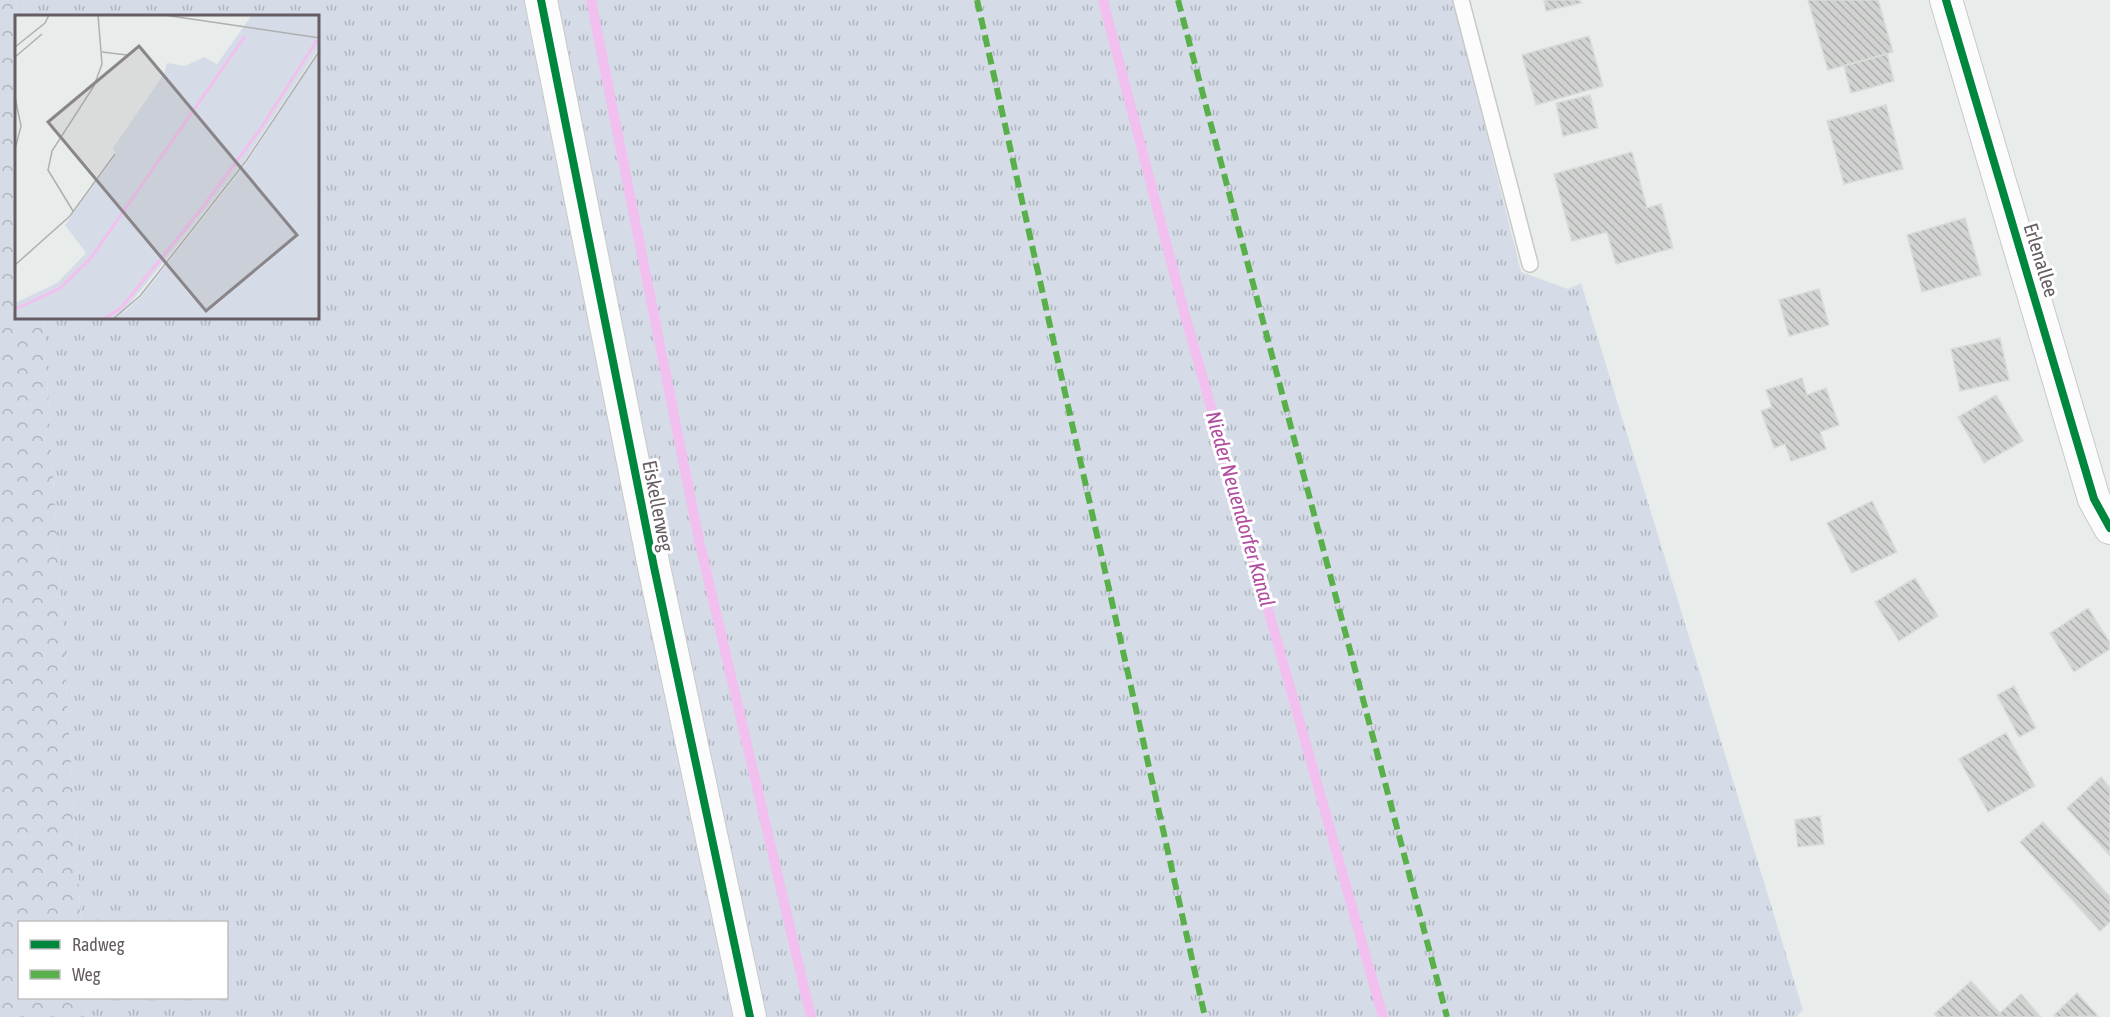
<svg xmlns="http://www.w3.org/2000/svg" width="2110" height="1017" viewBox="0 0 2110 1017" font-family="'Asap Condensed',sans-serif">
<style>
.grass{fill:url(#grass-tufts)}
.forest{fill:url(#forest-crowns)}
.lines{fill:none;stroke-linecap:round;stroke-linejoin:round}
.stream{stroke:#f2c0ee;stroke-width:10}
.building{fill:url(#building-back-hatch);stroke:#d8dcd9;stroke-width:1.5}
.service-casing{stroke:#c8c9c8;stroke-width:18}
.minor-casing{stroke:#c8c9c8;stroke-width:34}
.service{stroke:#fcfcfc;stroke-width:15}
.minor{stroke:#fcfcfc;stroke-width:32}
.quiet{stroke:#59b04a;stroke-width:6;stroke-dasharray:12 6;stroke-linecap:butt}
.cycleway-casing{stroke:#fff;stroke-width:11}
.cycleway{stroke:#00873e;stroke-width:8}
.labels{text-anchor:middle;stroke-width:6;stroke-linejoin:round;paint-order:stroke}
.street-label{font-size:20px;fill:#655d63;stroke:#fff}
.water-label{font-size:21px;font-style:italic;fill:#b14ea0;stroke:#fff}
.inset-river{fill:none;stroke:#f2c0ee;stroke-width:3}
.inset-road{fill:none;stroke:#b0afb0;stroke-width:1.5}
.view{fill:#8a8589;fill-opacity:0.15;stroke:#8a8589;stroke-width:3}
.inset-edge{fill:none;stroke:#655d63;stroke-width:3}
</style>
<defs>
<pattern id="grass-tufts" width="24" height="20" patternUnits="userSpaceOnUse" patternTransform="scale(1.5)"><rect width="24" height="20" fill="#d5dce7"/><path d="M3 7l-1-3M5 7V3M7 7l1-3M15 17l-1-3M17 17v-4M19 17l1-3" fill="none" stroke="#b0b6bf"/></pattern>
<pattern id="forest-crowns" width="20" height="18" patternUnits="userSpaceOnUse" patternTransform="scale(1.5)"><rect width="20" height="18" fill="#d5dce7"/><path d="M2 6a3 3 0 1 1 6 0M12 15a3 3 0 1 1 6 0" fill="none" stroke="#b0b6bf"/></pattern>
<pattern id="building-back-hatch" width="6" height="6" patternUnits="userSpaceOnUse" patternTransform="scale(1.5)"><rect width="6" height="6" fill="#d1d3d1"/><path d="M-1 5l2 2M0 0l6 6M5-1l2 2" fill="none" stroke="#adaead"/></pattern>
</defs>
<rect width="100%" height="100%" fill="#e8ecea"/>
<path class="grass" d="M23 0H524L736 1017H87L85 998H226V922H81L43 318H318V16H24Z
M546 0H1453L1521 272 1568 289 1581 283 1803 1010 1796 1017H762Z"/>
<path class="forest" d="M0 0H23L24 16H16V318H43L81 922H20V998H85L87 1017H0Z"/>
<g class="lines">
<path class="stream" d="M591 0 699 540 811 1017
M1103 0 1185 315 1383 1017"/>
</g>
<path class="building" d="M1544 0H1580L1581 3 1546 11Z
M1808 0H1878L1893 52 1828 70Z
M1589 36 1603 86 1536 105 1522 55Z
M1887 54 1894 81 1851 93 1844 66Z
M1590 95 1598 128 1563 136 1556 103Z
M1886 105 1903 169 1844 184 1827 121Z
M1632 152 1647 208 1661 204 1673 248 1616 264 1607 232 1572 241 1554 174Z
M1965 218 1981 275 1922 292 1907 235Z
M1819 289 1829 325 1789 336 1779 300Z
M2000 338 2009 380 1960 391 1951 349Z
M1802 378 1807 395 1826 388 1839 425 1820 432 1826 449 1791 461 1785 444 1774 448 1761 411 1772 407 1766 390Z
M1996 395 2023 441 1984 463 1958 417Z
M1872 501 1897 552 1852 573 1827 523Z
M1915 578 1938 616 1899 641 1875 602Z
M2088 608 2110 643V649L2074 672 2050 633Z
M2014 686 2036 728 2019 737 1997 695Z
M2006 733 2035 786 1988 812 1959 759Z
M2101 777 2110 788V856L2067 808Z
M1820 816 1824 844 1798 847 1795 820Z
M2043 822 2110 897V922L2100 931 2020 842Z
M1971 981 2000 1013 2021 994 2041 1017H1937L1934 1014Z
M2077 993 2098 1016 2056 1017 2054 1015Z"/>
<g class="lines">
<defs>
<path id="service" d="M1461 0 1530 264"/>
<path id="minor" d="M541 0 654 567 750 1017
M1946 0 2094 499 2110 528"/>
</defs>
<use href="#service" class="service-casing"/>
<use href="#minor" class="minor-casing"/>
<use href="#service" class="service"/>
<use href="#minor" class="minor"/>
<path class="quiet" d="M977 0 1205 1017
M1178 0 1447 1017"/>
<defs>
<path id="cycleway" d="M541 0 654 567 750 1017
M1946 0 2094 499 2110 528"/>
</defs>
<use href="#cycleway" class="cycleway-casing"/>
<use href="#cycleway" class="cycleway"/>
</g>
<g class="labels">
<g class="street-label">
<text transform="translate(2041 260) rotate(73)" y="7">Erlenallee</text>
<text transform="translate(658 506) rotate(79)" y="7">Eiskellerweg</text>
</g>
<g class="water-label">
<text transform="translate(1240 509) rotate(74)" y="7">Nieder Neuendorfer Kanal</text>
</g>
</g>
<g transform="translate(15 15)">
<rect width="304" height="304" fill="#e8ecea"/>
<path d="M237 0H304V33L228 148 105 301 126 282 230 150 304 36V185L179 304H0V288L42 268 71 238 50 210 101 140 98 133 149 59 152 48 170 51 189 42 202 49Z" fill="#d5dce7"/>
<path d="M304 185V304H178H179Z" fill="#d5dce7"/>
<path class="inset-river" d="M0 294 44 274 76 243 230 21M89 304 106 293 187 193 244 116 302 25"/>
<path class="inset-road" d="M149 0 305 23M0 32 30 8 34 0M87 37 112 40M0 42 27 19M0 82 6 111 0 134M58 196 33 155 37 136 79 71 87 49 83 0M0 250 55 201 100 139M98 304 125 281 231 146 305 35"/>
<path class="view" d="M124 31 282 220 191 296 33 107Z"/>
<rect width="304" height="304" class="inset-edge"/>
</g>
<rect x="18" y="921" width="210" height="78" fill="#ffffff" stroke="#c1bec1" stroke-width="1.5"/>
<rect x="30" y="940" width="30" height="9" fill="#00873e" stroke="#c1bec1" stroke-width="1.5"/>
<text x="72" y="951" font-size="18" fill="#655d63">Radweg</text>
<rect x="30" y="970" width="30" height="9" fill="#59b04a" stroke="#c1bec1" stroke-width="1.5"/>
<text x="72" y="981" font-size="18" fill="#655d63">Weg</text>
</svg>
